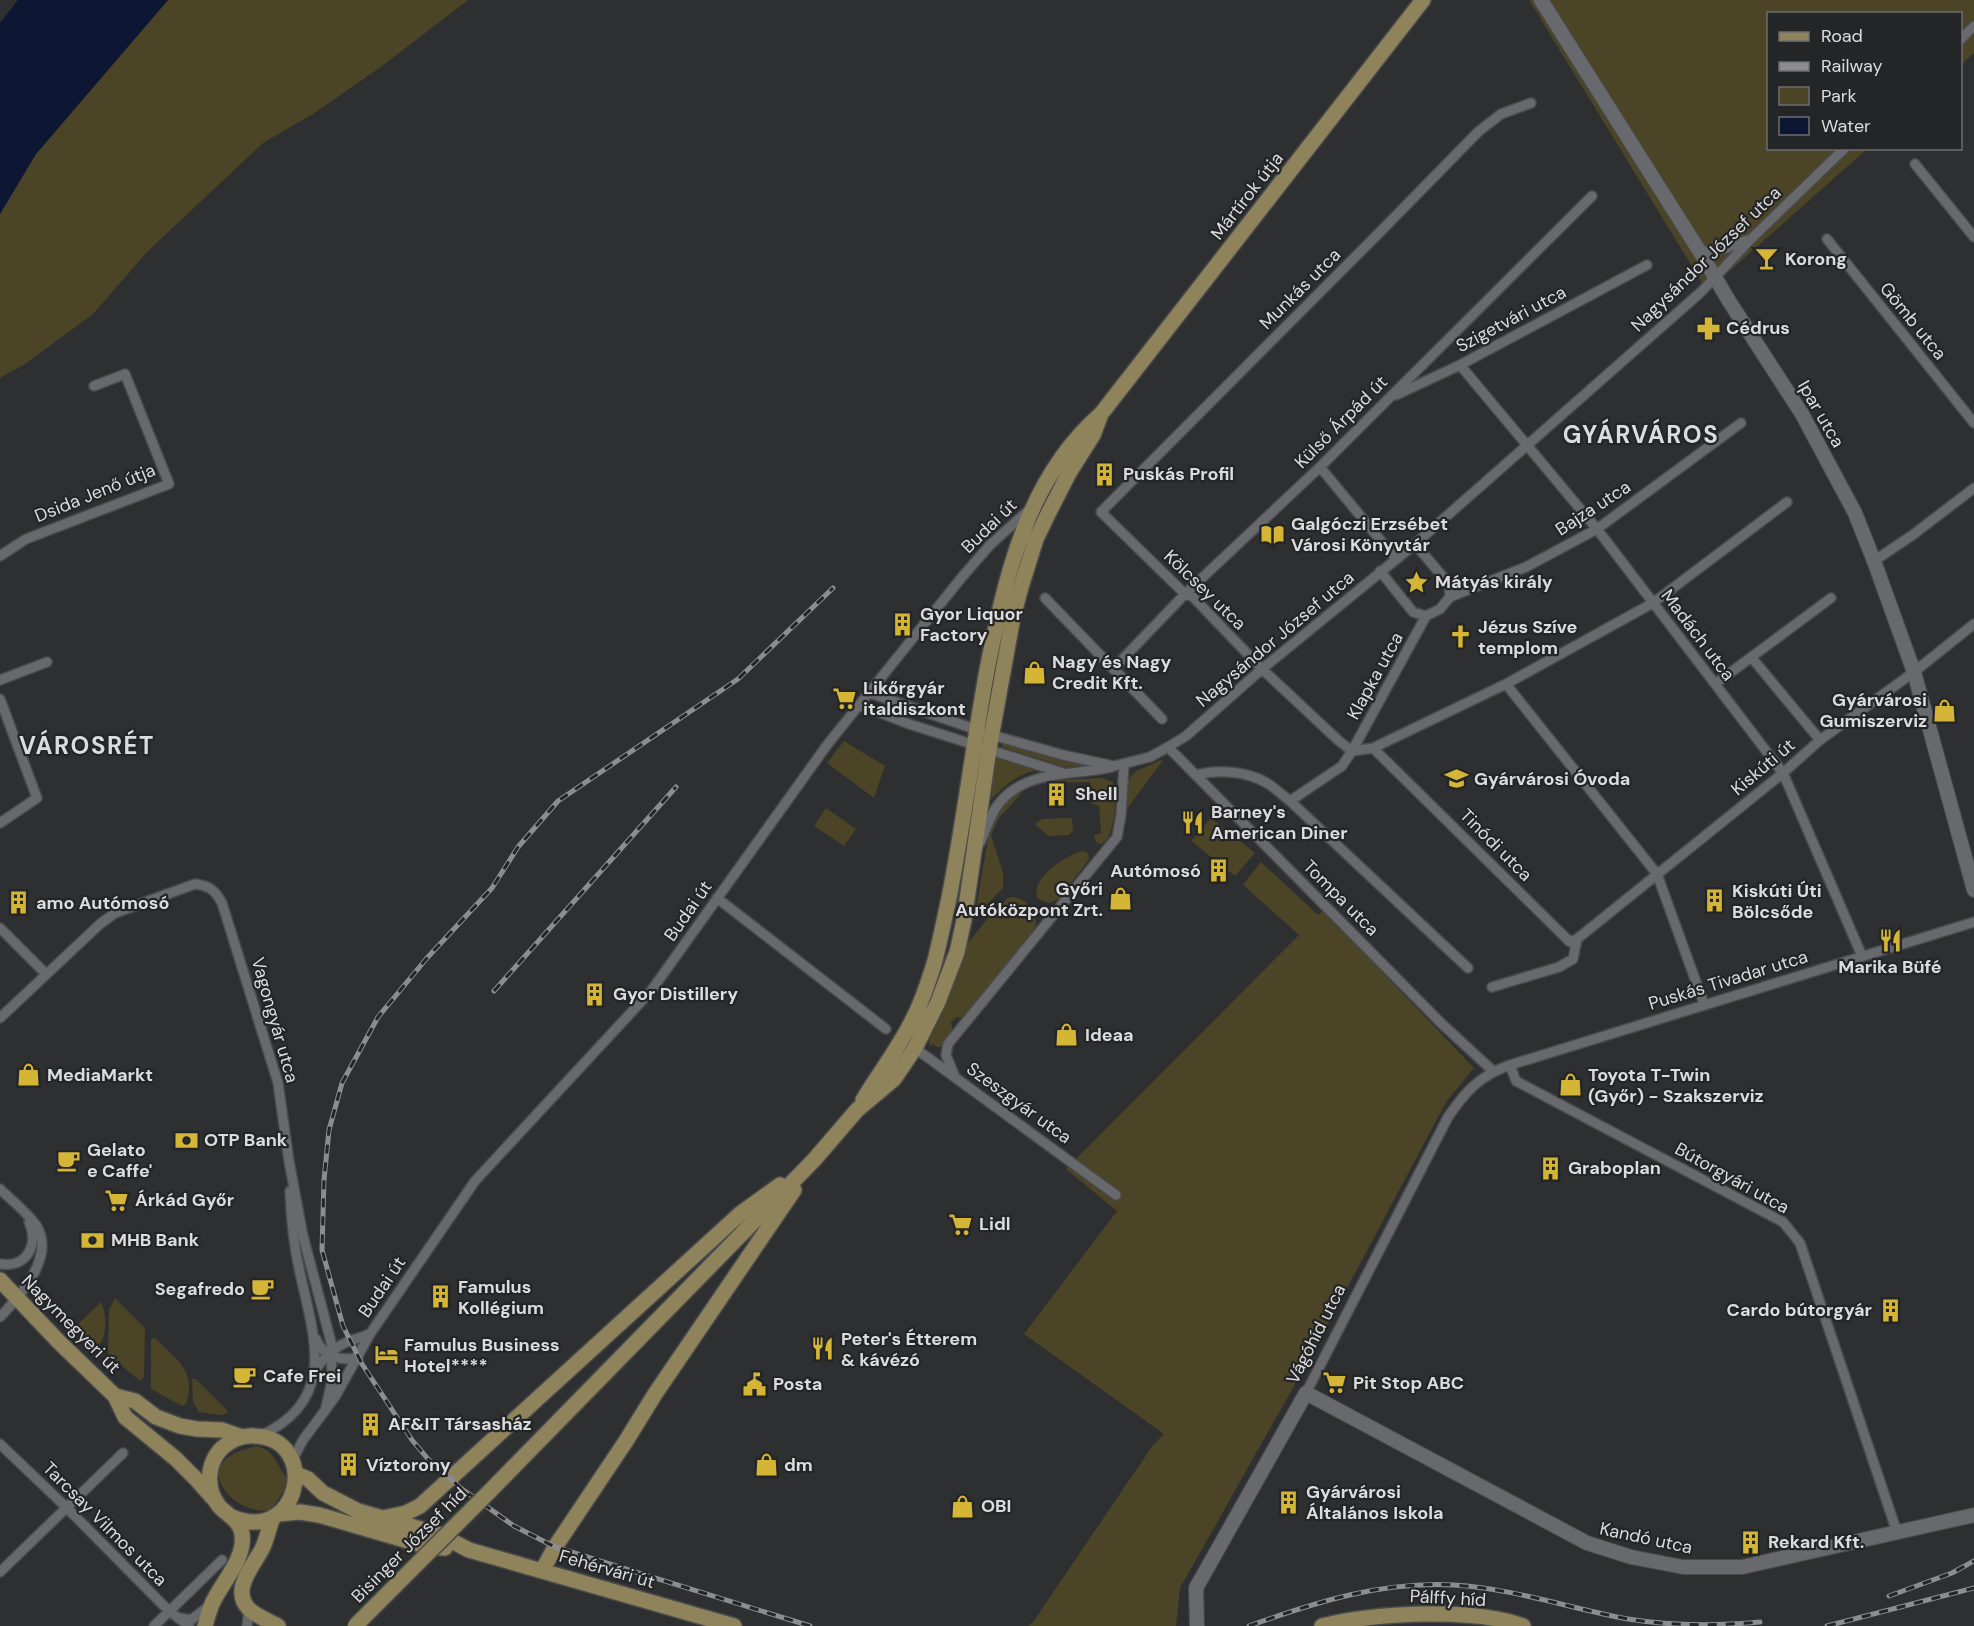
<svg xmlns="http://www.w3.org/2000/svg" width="1974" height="1626" viewBox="0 0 1974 1626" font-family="'DM Sans',sans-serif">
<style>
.green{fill:#4c4426}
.water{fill:#0d1632}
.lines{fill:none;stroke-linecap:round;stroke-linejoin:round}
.street-casing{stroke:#494a4c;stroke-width:12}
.secondary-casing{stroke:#494a4c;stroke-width:16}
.primary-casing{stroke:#494a4c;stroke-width:18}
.street{stroke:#68696c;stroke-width:9}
.secondary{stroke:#68696c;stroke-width:14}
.primary{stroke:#8e835a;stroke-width:15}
.rail-casing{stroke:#8d8d8f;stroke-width:5}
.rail{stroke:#242527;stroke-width:3;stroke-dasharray:9;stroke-linecap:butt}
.primary-bridge-casing{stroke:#494a4c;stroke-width:18;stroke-linecap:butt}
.primary-bridge{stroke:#8e835a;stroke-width:15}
.labels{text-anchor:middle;stroke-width:4.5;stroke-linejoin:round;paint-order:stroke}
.street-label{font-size:18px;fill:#dcdcde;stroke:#242527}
.poi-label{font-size:18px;font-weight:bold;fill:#dcdcde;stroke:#242527;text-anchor:start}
.district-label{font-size:24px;font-weight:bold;letter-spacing:1.5px;fill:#dcdcde;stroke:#242527}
</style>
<rect width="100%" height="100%" fill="#2e2f31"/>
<path class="green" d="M168 0H468L382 66 313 114 263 143 147 252 93 314 25 364 0 378V214L36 154Z
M1529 0H1974V53L1961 65 1960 14H1768V148L1867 149 1707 291Z
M844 741 885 766 874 798 827 763Z
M1005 742 1063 761 1096 765 1065 767 1002 747V743Z
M996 757 1038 770C1016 774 1003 787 988 803Z
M1164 759 1126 810 1128 783 1131 776 1136 771Z
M1101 778 1113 782C1117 796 1116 838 1101 844L1096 842 1094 835 1101 833 1099 806 1091 803 1090 782 1044 783 1027 787 999 818 991 835 1003 873V888L978 914H975L989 833 997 810 1006 798 1041 781Z
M826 808 856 829 844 846 814 826Z
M1068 818 1072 819 1073 830 1069 835 1048 836 1035 824 1042 819Z
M1211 818 1255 853 1235 876 1191 841Z
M1083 851 1088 853 1089 859 1059 899 1050 903 1038 899C1028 879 1066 855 1083 851Z
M1261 862 1318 915 1323 910 1474 1068 1446 1102 1311 1356 1180 1588 1176 1626H1028L1033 1622 1153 1445 1164 1434 1024 1334 1117 1211 1066 1169 1299 935 1243 885Z
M1013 897C1028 899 1039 914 1035 928L966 1018 956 1017 951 1022 953 1032 943 1047H937L933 1044 930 1046 929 1037 946 1004 968 943 988 918 1008 898Z
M115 1298 145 1328 144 1377 140 1381 108 1354 109 1310Z
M101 1302C107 1314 107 1335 99 1346L75 1327Z
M153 1338 156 1339C177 1360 197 1371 186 1404L182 1406 151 1389V1340Z
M192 1379H196L227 1410V1413L222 1415 199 1412 193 1402Z
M256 1446C274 1449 278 1467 287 1479L284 1490 271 1510C240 1517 196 1475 233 1454 240 1450 248 1449 256 1446Z"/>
<path class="water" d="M18 0H168L36 154 0 214V23Z"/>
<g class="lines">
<defs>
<path id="street" d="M1960 40 1974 26
M1531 103 1501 114 1478 132 1380 232 1101 512 1185 594 1193 597 1262 669 1339 741 1352 751 1373 748 1506 684 1653 603 1787 502
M1915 164 1974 237
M1827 239 1974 423
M1700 252 1727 248 1747 240
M1460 365 1597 529 1783 773 1862 956
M1396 395 1460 365 1647 265
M1320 467 1396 559
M0 556 26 539 169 484 125 374 94 386
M1874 561 1914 534 1974 488
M1380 571 1413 612 1426 616 1440 609 1450 597 1449 584 1415 544
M1450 597 1526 567 1597 529 1741 423
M1045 598 1162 719
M1752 658 1820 740
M1113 669 1185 594 1320 467 1592 196
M0 680 47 662
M1506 684 1657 874 1704 1004
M1715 684 1831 598
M870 693 992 735 1063 755 1114 766 1150 757 1168 747 1186 736 1262 669 1415 544 1701 292 1752 238 1845 148
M0 699 37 798 0 823
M860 705 909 724 1063 773
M1168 747 1441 1023 1493 1071
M1373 748 1570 942 1577 939 1783 773 1820 740 1914 672 1974 624
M1196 775C1218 769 1246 771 1267 783 1275 788 1282 795 1290 801L1342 766 1352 751 1426 616
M1290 801 1468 968
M980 843C986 829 991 812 1001 801 1029 769 1074 776 1112 767
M717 898 886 1029
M0 928 46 974
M1492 987 1559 967 1573 959 1577 939
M0 1018 100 924 115 913 195 884C210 886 215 890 222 903L278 1083 289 1161 303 1236 331 1342 332 1381 326 1407
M912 1046 1116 1195
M1510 1065 1516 1081 1783 1222 1800 1243 1897 1532
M955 1077 946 1055 948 1044 1117 837 1121 815 1124 765
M0 1189C11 1200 27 1212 36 1225 56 1256 21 1295 0 1317
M0 1264C27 1268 39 1245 29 1222
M316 1339C322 1356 341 1362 358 1357
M315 1371C321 1360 334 1348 345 1343 353 1339 361 1338 369 1334
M1306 1393 1448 1117C1466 1091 1479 1076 1510 1065L1974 922
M260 1436C337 1400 315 1340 300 1273 294 1246 291 1219 290 1191
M0 1444 66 1507 169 1611 189 1626
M292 1461 303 1440 335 1397 370 1334 475 1181 651 991 827 745 962 577 990 545 1030 509
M0 1572 123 1453
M180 1618 191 1620 209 1606
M154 1626 222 1560
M247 1626 249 1610"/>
<path id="secondary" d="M1541 0 1700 252 1729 301 1802 414 1855 513 1874 561 1914 672 1974 890
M1197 1626 1196 1588 1306 1393 1587 1543 1631 1557 1683 1567H1742L1974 1515"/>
<path id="primary" d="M863 1100C879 1073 899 1048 913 1019 922 1002 928 983 934 964 940 942 944 920 949 898 964 822 973 746 987 670 1005 578 1027 478 1101 414L1423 0
M0 1280 59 1342 115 1396 125 1417 176 1459 198 1481 212 1497
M115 1396 135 1401 156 1417 180 1426 197 1429 222 1430 242 1437
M296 1474 308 1479 323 1493 358 1511 438 1534 469 1550 734 1626
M490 1491 814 1160 857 1110 894 1079 915 1048 938 1002 957 952 964 920 989 749 1013 617 1021 587 1036 539 1048 514 1069 473 1093 435 1101 414
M278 1514 300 1512 319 1515 429 1547 445 1548
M273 1517C269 1527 267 1539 262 1549 254 1565 230 1590 249 1609 256 1616 269 1621 278 1626
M383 1518 406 1513 420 1506 741 1213 780 1185
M542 1571 555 1547 626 1441 655 1394 794 1190
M205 1626C207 1619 209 1611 212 1604 221 1583 246 1559 242 1534 240 1520 228 1516 219 1506 206 1490 206 1464 222 1448 231 1440 243 1435 255 1436 321 1439 300 1546 232 1517
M1322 1626C1374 1613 1473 1607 1523 1626"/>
</defs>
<use href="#street" class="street-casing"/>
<use href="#secondary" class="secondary-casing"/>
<use href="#primary" class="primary-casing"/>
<use href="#street" class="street"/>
<use href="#secondary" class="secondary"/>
<use href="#primary" class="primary"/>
<defs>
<path id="rail" d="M494 991 676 787
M1889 1596 1952 1573 1974 1561
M810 1626 555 1547 514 1526 462 1489 428 1459 412 1440 362 1364 343 1326 322 1250 324 1180 329 1130 342 1083 378 1017 427 958 492 888 518 847 558 801 738 679 833 588
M1249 1626C1316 1602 1382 1581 1454 1585 1516 1589 1568 1608 1628 1619 1671 1626 1716 1626 1760 1622
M1827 1626 1974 1588"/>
</defs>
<use href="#rail" class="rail-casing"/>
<use href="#rail" class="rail"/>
<defs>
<path id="primary-bridge" d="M355 1626 490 1491"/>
</defs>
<use href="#primary-bridge" class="primary-bridge-casing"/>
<use href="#primary-bridge" class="primary-bridge"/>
</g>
<defs>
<symbol id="bar-bare" viewBox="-9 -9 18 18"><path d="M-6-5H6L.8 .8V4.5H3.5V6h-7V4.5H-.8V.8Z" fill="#d5b535" stroke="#242527" stroke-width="2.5" paint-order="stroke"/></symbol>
<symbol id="pharmacy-bare" viewBox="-9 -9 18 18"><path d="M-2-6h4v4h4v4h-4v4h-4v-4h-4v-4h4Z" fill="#d5b535" stroke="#242527" stroke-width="2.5" paint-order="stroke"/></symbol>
<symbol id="building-bare" viewBox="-9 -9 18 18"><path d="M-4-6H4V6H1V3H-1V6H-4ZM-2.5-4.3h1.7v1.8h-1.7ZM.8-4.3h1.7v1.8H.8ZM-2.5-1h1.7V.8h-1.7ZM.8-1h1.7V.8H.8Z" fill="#d5b535" stroke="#242527" stroke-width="2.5" paint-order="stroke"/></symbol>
<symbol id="library-bare" viewBox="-9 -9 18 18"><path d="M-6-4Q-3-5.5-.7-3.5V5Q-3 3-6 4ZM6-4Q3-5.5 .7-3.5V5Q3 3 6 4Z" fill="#d5b535" stroke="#242527" stroke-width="2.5" paint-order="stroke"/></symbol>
<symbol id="sight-bare" viewBox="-9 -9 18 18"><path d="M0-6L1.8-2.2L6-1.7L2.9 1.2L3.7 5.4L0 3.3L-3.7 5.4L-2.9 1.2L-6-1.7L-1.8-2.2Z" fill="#d5b535" stroke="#242527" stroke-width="2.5" paint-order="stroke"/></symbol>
<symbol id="church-bare" viewBox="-9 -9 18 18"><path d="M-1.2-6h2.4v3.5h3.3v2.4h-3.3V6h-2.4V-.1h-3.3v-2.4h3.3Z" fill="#d5b535" stroke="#242527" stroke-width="2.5" paint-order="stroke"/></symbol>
<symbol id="shop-bare" viewBox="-9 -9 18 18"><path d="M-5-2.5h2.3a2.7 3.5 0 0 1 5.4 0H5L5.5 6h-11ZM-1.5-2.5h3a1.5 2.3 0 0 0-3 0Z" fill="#d5b535" stroke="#242527" stroke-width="2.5" paint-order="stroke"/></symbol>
<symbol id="supermarket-bare" viewBox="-9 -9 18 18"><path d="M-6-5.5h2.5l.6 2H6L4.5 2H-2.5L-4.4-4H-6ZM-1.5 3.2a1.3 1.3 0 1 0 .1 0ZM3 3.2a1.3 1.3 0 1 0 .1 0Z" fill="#d5b535" stroke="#242527" stroke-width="2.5" paint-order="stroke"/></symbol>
<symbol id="school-bare" viewBox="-9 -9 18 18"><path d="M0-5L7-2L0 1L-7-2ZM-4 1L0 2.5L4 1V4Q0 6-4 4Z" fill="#d5b535" stroke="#242527" stroke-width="2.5" paint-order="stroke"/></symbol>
<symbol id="restaurant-bare" viewBox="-9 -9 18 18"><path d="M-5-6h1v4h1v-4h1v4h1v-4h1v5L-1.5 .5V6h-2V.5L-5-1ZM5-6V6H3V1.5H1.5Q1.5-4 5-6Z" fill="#d5b535" stroke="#242527" stroke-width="2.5" paint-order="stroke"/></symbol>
<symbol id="bank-bare" viewBox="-9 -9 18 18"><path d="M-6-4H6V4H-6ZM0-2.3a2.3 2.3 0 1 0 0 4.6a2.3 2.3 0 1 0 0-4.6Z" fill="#d5b535" stroke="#242527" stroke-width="2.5" paint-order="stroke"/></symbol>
<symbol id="cafe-bare" viewBox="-9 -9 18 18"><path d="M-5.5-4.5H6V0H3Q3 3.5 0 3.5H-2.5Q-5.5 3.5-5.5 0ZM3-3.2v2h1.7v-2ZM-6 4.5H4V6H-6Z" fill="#d5b535" stroke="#242527" stroke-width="2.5" paint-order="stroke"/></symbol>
<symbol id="hotel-bare" viewBox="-9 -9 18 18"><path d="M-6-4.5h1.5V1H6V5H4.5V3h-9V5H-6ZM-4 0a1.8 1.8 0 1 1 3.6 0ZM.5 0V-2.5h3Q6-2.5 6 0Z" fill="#d5b535" stroke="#242527" stroke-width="2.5" paint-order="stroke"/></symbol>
<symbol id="civic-bare" viewBox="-9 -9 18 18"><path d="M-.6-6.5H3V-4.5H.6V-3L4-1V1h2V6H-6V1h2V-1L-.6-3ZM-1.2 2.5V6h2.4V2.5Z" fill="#d5b535" stroke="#242527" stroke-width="2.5" paint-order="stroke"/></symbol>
</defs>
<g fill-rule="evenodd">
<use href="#bar-bare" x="1750" y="242" width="33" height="33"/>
<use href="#pharmacy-bare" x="1692" y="312" width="33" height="33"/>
<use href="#building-bare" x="1088" y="458" width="33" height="33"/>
<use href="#library-bare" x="1256" y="518" width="33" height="33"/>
<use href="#sight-bare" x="1400" y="566" width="33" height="33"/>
<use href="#building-bare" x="886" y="608" width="33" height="33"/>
<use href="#church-bare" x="1444" y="620" width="33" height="33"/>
<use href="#shop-bare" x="1018" y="656" width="33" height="33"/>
<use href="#supermarket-bare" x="828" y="682" width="33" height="33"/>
<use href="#shop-bare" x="1928" y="694" width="33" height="33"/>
<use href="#school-bare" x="1440" y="762" width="33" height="33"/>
<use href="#building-bare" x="1040" y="778" width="33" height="33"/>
<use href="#restaurant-bare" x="1176" y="806" width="33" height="33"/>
<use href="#building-bare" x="1202" y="854" width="33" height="33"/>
<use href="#shop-bare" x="1104" y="882" width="33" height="33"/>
<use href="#building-bare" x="1698" y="884" width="33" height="33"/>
<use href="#building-bare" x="2" y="886" width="33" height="33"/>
<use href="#restaurant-bare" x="1874" y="924" width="33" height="33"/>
<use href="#building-bare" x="578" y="978" width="33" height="33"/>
<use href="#shop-bare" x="1050" y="1018" width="33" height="33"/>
<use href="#shop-bare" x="12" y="1058" width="33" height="33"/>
<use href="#shop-bare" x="1554" y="1068" width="33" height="33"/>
<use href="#bank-bare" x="170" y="1124" width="33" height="33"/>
<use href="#cafe-bare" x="52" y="1144" width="33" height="33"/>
<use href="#building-bare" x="1534" y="1152" width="33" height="33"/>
<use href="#supermarket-bare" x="100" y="1184" width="33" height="33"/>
<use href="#supermarket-bare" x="944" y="1208" width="33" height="33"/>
<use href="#bank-bare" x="76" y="1224" width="33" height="33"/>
<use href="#cafe-bare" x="246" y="1272" width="33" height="33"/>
<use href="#building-bare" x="424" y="1280" width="33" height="33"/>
<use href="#building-bare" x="1874" y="1294" width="33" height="33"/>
<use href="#restaurant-bare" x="806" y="1332" width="33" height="33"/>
<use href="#hotel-bare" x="370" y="1338" width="33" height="33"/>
<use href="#cafe-bare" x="228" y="1360" width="33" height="33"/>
<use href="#supermarket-bare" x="1318" y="1366" width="33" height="33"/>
<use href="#civic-bare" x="738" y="1368" width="33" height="33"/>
<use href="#building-bare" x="354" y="1408" width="33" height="33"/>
<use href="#building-bare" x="332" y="1448" width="33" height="33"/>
<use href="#shop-bare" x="750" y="1448" width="33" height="33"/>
<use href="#building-bare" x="1272" y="1486" width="33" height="33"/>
<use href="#shop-bare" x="946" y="1490" width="33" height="33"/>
<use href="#building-bare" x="1734" y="1526" width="33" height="33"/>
</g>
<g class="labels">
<g class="street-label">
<text transform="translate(1247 196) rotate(-52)" y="6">Mártírok útja</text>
<text transform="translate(1706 259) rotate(-44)" y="6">Nagysándor József utca</text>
<text transform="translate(1300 289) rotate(-45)" y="6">Munkás utca</text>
<text transform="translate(1511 319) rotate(-28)" y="6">Szigetvári utca</text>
<text transform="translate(1913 321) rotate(51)" y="6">Gömb utca</text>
<text transform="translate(1821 414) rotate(60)" y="6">Ipar utca</text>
<text transform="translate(1341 422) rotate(-45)" y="6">Külső Árpád út</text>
<text transform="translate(95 493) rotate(-22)" y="6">Dsida Jenő útja</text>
<text transform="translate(1593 508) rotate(-33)" y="6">Bajza utca</text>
<text transform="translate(989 526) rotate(-44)" y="6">Budai út</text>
<text transform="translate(1205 590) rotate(44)" y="6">Kölcsey utca</text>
<text transform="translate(1698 635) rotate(53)" y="6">Madách utca</text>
<text transform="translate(1275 639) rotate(-40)" y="6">Nagysándor József utca</text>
<text transform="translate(1375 676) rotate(-61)" y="6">Klapka utca</text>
<text transform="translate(1763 767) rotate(-40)" y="6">Kiskúti út</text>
<text transform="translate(1496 845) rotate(45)" y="6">Tinódi utca</text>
<text transform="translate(1341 898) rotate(45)" y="6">Tompa utca</text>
<text transform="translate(688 911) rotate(-55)" y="6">Budai út</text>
<text transform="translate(1728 980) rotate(-17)" y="6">Puskás Tivadar utca</text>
<text transform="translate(275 1020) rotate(74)" y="6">Vagongyár utca</text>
<text transform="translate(1019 1103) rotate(36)" y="6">Szeszgyár utca</text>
<text transform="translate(1732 1178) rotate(29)" y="6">Bútorgyári utca</text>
<text transform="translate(382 1287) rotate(-56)" y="6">Budai út</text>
<text transform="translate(71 1324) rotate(45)" y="6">Nagymegyeri út</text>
<text transform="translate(1316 1334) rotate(-63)" y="6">Vágóhíd utca</text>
<text transform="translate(105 1524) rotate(45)" y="6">Tarcsay Vilmos utca</text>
<text transform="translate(1646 1538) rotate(12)" y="6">Kandó utca</text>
<text transform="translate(409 1545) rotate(-45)" y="6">Bisinger József híd</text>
<text transform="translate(607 1569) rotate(16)" y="6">Fehérvári út</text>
<text transform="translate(1448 1598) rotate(3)" y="6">Pálffy híd</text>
</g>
<g class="poi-label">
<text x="1785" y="265">Korong</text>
<text x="1726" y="334">Cédrus</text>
<text x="1123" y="480">Puskás Profil</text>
<text x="1291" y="530">Galgóczi Erzsébet<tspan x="1291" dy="21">Városi Könyvtár</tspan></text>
<text x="1435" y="588">Mátyás király</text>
<text x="920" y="620">Gyor Liquor<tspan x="920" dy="21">Factory</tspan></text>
<text x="1478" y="633">Jézus Szíve<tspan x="1478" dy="21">templom</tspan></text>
<text x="1052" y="668">Nagy és Nagy<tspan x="1052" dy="21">Credit Kft.</tspan></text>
<text x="863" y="694">Likőrgyár<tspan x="863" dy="21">italdiszkont</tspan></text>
<text x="1927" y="706" text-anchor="end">Gyárvárosi<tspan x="1927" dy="21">Gumiszerviz</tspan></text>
<text x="1474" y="785">Gyárvárosi Óvoda</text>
<text x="1075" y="800">Shell</text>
<text x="1211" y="818">Barney's<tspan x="1211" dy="21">American Diner</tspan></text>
<text x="1201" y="877" text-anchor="end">Autómosó</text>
<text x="1103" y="895" text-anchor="end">Győri<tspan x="1103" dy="21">Autóközpont Zrt.</tspan></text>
<text x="1732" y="897">Kiskúti Úti<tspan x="1732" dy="21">Bölcsőde</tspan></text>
<text x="36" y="909">amo Autómosó</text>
<text x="1890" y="973" text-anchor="middle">Marika Büfé</text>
<text x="613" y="1000">Gyor Distillery</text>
<text x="1085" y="1041">Ideaa</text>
<text x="47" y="1081">MediaMarkt</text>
<text x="1588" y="1081">Toyota T-Twin<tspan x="1588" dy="21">(Győr) - Szakszerviz</tspan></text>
<text x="204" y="1146">OTP Bank</text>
<text x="87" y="1156">Gelato<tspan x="87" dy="21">e Caffe'</tspan></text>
<text x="1568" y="1174">Graboplan</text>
<text x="135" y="1206">Árkád Győr</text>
<text x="979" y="1230">Lidl</text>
<text x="111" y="1246">MHB Bank</text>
<text x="458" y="1293">Famulus<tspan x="458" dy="21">Kollégium</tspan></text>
<text x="245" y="1295" text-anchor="end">Segafredo</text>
<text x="1872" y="1316" text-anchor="end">Cardo bútorgyár</text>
<text x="841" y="1345">Peter's Étterem<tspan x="841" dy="21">&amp; kávézó</tspan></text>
<text x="404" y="1351">Famulus Business<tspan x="404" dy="21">Hotel****</tspan></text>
<text x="263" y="1382">Cafe Frei</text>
<text x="1353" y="1389">Pit Stop ABC</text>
<text x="773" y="1390">Posta</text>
<text x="388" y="1430">AF&amp;IT Társasház</text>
<text x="366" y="1471">Víztorony</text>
<text x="784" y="1471">dm</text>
<text x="1306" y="1498">Gyárvárosi<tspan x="1306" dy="21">Általános Iskola</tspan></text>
<text x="981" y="1512">OBI</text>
<text x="1768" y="1548">Rekard Kft.</text>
</g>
<g class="district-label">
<text x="1641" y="443">GYÁRVÁROS</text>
<text x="87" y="754">VÁROSRÉT</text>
</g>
</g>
<rect x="1767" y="12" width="195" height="138" fill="#242527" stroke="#6e6e70" stroke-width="1.5"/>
<rect x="1779" y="32" width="30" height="9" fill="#8e835a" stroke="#6e6e70" stroke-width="1.5"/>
<text x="1821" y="42" font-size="18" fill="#dcdcde">Road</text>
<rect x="1779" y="62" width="30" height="9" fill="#8d8d8f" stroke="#6e6e70" stroke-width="1.5"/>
<text x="1821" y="72" font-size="18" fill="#dcdcde">Railway</text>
<rect x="1779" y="87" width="30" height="18" fill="#4c4426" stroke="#6e6e70" stroke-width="1.5"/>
<text x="1821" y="102" font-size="18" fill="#dcdcde">Park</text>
<rect x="1779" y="117" width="30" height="18" fill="#0d1632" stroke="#6e6e70" stroke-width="1.5"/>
<text x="1821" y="132" font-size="18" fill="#dcdcde">Water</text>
</svg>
